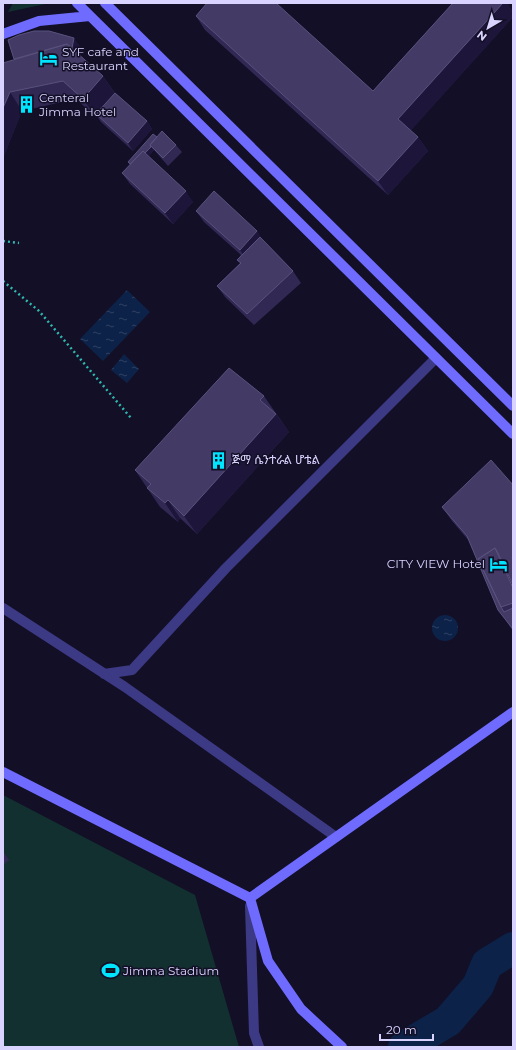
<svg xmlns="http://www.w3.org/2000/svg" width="516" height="1050" viewBox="0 0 516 1050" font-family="Montserrat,'Noto Sans Ethiopic',sans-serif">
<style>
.green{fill:#12302f}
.water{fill:url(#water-ripples)}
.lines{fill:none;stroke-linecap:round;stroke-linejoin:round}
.river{stroke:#0c2248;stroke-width:32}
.path{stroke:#2fb8b0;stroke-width:2.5;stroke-dasharray:2 3;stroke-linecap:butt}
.street{stroke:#3d3a85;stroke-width:10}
.secondary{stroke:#6f6bff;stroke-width:10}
.wall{fill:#312854}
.shaded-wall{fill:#1d163a}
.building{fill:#433a66;stroke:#5a527e}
.labels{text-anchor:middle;stroke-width:3;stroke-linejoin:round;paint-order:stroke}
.poi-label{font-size:12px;fill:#d9d4ff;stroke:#130f26;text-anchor:start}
</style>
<defs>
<pattern id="water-ripples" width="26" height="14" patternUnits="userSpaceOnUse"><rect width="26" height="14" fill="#0c2248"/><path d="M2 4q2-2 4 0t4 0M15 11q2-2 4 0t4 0" fill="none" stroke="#2f4163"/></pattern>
</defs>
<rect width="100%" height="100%" fill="#130f26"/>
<path class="green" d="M13 3H50L8 12Z
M3 795 195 895 239 1047H3Z"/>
<path class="water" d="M127 290 150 312 103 361 80 339Z
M124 354 139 369 127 383 111 370Z
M432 628a13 13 0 1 1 26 0a13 13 0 1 1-26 0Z"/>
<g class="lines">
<path class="river" d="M404 1047 448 1021 478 986 487 964 513 948"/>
<path class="path" d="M3 241 19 243
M3 281 39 311 131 418"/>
<path class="street" d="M3 608 125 687 336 837
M104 674 132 670 226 568 436 358
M250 906 254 1033 259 1047"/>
<path class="secondary" d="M77 3 513 434
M105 3 513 406
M3 34 39 21 90 16
M3 772 250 898 513 712
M250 898 268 961 301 1009 342 1047"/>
</g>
<path class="wall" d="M453 3H507L513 12V17L410 131 418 137 428 151 388 195 205 30 196 16 373 91Z
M82 49 80 56 103 76 115 93 147 121 152 129 133 151 101 122 97 116 96 117 76 99 22 111 3 158V63Z
M157 137 176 145 182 152 168 166 154 150 148 157 193 202 173 224 130 184 122 173 130 165 128 162Z
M196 211 257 231 261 238 293 271 301 283 254 325 225 297 217 286 240 263 237 260 241 255 204 222Z
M264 396 289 432 197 534 180 518 178 522 160 507 135 470Z
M513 485V631L498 610 469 541 452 521 442 507Z
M3 851 9 860 3 865Z"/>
<path class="shaded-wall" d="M503 3H507L513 12V17L408 134 398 119Z
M74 38 82 49 80 62 72 51Z
M103 76 116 95 96 114 97 116 96 117 83 99Z
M10 92 22 111 3 158V108Z
M147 121 152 129 133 151 128 143Z
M418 137 428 151 388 195 378 181Z
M151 147 154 150 136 171 133 167Z
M186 191 193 202 173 224 165 213Z
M257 231 264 242 248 261 240 250Z
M276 414 289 432 197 534 184 516Z
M168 500 180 518 178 522 165 503Z
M495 548 508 567 513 577V588Z"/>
<path class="building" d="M207 3H276L373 91 453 3H503L398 119 418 137 378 181 196 16Z
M34 31H49L74 38 72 48 67 44 14 59 8 40 19 35Z
M67 44 103 76 83 99 63 81 10 92 3 108V63Z
M115 93 147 121 128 143 96 114Z
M162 131 176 145 163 158 150 145Z
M153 134 157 137 150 145 151 147 145 153 143 151 130 164 128 162Z
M143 151 186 191 165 213 122 173Z
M214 191 257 231 240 250 196 211Z
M260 237 293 271 247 314 217 286 241 263 237 260Z
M229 368 264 396 260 400 276 414 184 516 168 500 165 503 147 488 151 484 135 470Z
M491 460 513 485V585L498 553 495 548 478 559 501 607 504 612 513 608V629L498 610 467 536 442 507Z
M495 548 513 588V603L501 607 478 559Z"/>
<defs>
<symbol id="hotel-bare" viewBox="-9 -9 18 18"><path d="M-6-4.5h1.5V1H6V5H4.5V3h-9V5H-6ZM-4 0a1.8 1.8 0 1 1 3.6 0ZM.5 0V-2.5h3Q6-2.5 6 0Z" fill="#00e5ff" stroke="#130f26" stroke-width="2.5" paint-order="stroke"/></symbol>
<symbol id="building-bare" viewBox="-9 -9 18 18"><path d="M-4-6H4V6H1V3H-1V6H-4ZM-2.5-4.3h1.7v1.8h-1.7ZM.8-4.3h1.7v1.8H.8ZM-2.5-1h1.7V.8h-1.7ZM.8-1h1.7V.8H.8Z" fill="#00e5ff" stroke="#130f26" stroke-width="2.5" paint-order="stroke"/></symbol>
<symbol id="stadium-bare" viewBox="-9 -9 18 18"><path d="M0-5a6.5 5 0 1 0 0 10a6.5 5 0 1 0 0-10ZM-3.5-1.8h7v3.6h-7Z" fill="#00e5ff" stroke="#130f26" stroke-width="2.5" paint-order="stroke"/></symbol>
</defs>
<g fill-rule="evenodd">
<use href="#hotel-bare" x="36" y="46" width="25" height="25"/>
<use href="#building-bare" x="14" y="92" width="25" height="25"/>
<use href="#building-bare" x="206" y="448" width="25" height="25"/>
<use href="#hotel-bare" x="486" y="552" width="25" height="25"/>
<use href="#stadium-bare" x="98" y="958" width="25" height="25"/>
</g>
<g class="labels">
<g class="poi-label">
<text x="62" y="56">SYF cafe and<tspan x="62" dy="14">Restaurant</tspan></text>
<text x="39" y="102">Centeral<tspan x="39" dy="14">Jimma Hotel</tspan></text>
<text x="232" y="464">ጅማ ሴንተራል ሆቴል</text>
<text x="485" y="568" text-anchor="end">CITY VIEW Hotel</text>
<text x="123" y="975">Jimma Stadium</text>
</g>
</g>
<rect width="516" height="1050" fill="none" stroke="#d9d4ff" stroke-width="8"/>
<g transform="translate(488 28) rotate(218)" stroke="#130f26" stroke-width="3" paint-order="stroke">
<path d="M0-3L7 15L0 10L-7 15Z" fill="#d9d4ff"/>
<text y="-6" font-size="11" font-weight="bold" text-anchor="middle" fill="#d9d4ff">N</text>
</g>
<path d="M380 1034v6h53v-6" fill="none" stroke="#d9d4ff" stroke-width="2"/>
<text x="386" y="1034" font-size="12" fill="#d9d4ff" stroke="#130f26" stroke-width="3" paint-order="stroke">20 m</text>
</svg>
